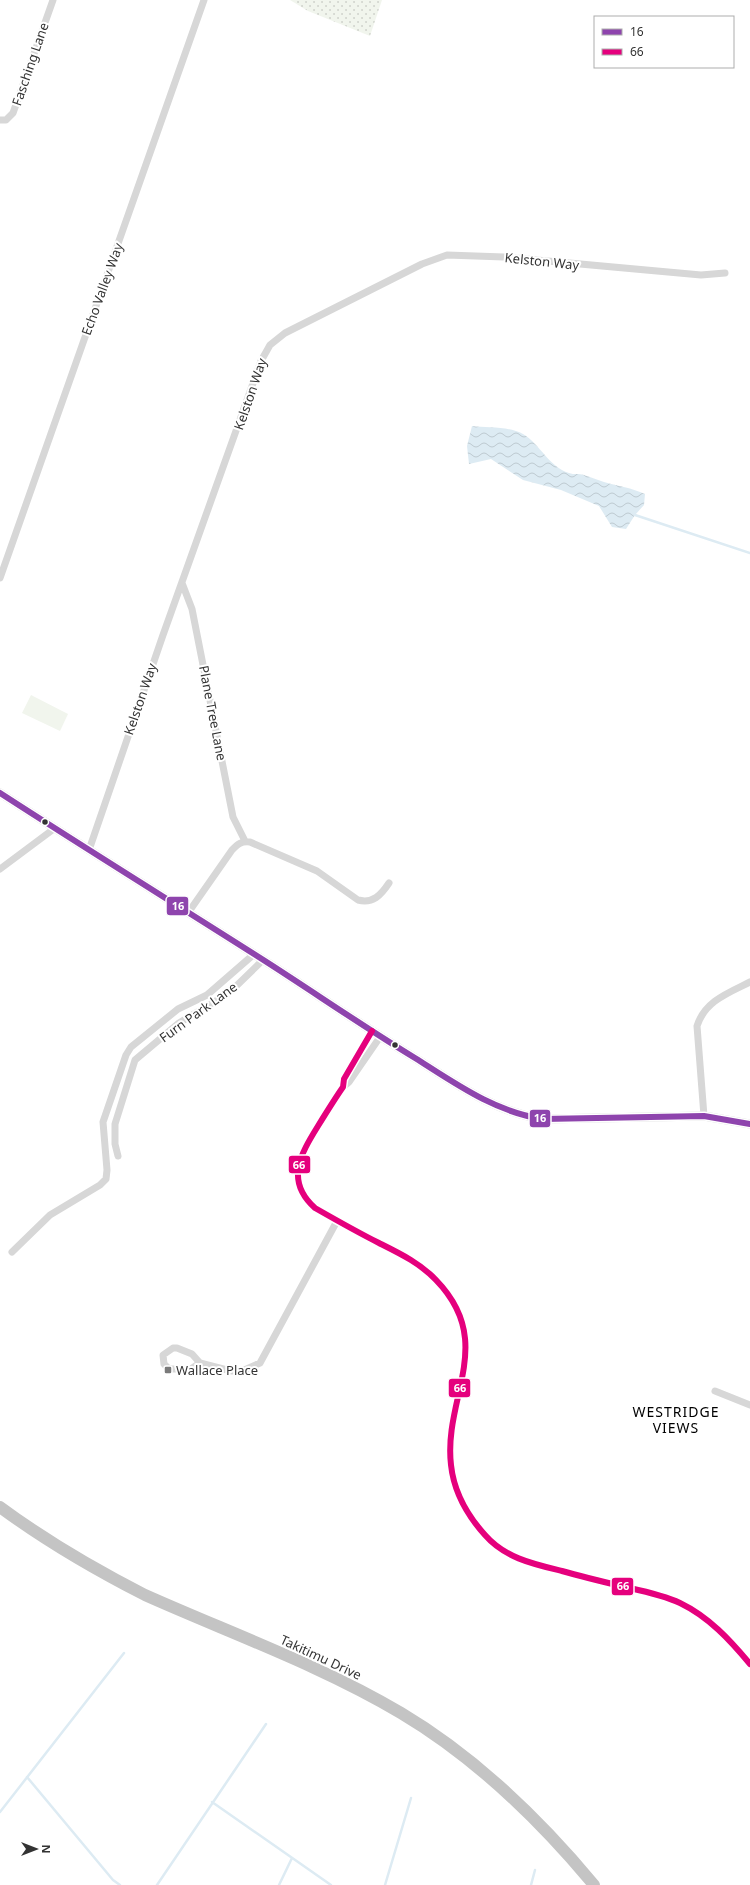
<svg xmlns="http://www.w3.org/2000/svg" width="750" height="1885" viewBox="0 0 750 1885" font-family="'Noto Sans',sans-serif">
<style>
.grass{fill:url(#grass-dots)}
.pitch{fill:#f1f5ed}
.water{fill:url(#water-waves)}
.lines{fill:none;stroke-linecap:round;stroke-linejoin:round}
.stream{stroke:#ddebf3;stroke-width:2.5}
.street{stroke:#d7d7d7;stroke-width:7}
.secondary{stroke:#d0d0d0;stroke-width:9}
.highway{stroke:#c4c4c4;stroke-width:12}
.bus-1-casing{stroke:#fff;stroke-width:9}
.bus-2-casing{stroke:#fff;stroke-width:9}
.bus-1{stroke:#8e44ad;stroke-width:6}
.bus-2{stroke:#e5007d;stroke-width:6}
.bus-dot{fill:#333;stroke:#fff;stroke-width:1.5}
.poi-dot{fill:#7a7a7a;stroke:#fff;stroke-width:1.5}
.labels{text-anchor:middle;stroke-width:4;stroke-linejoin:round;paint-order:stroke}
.street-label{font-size:13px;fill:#333;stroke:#fff}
.poi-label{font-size:13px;fill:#333;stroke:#fff;text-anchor:start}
.neighbourhood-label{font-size:14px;letter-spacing:1px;fill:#000;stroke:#fff}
.line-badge{stroke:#fff;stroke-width:1.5}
.badge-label{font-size:11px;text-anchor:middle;font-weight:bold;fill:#fff}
</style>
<defs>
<pattern id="grass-dots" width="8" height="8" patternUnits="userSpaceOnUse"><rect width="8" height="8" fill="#f1f5ed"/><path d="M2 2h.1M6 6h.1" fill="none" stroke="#cfd2cc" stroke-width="1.8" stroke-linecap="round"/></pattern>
<pattern id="water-waves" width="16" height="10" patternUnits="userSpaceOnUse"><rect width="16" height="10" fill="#ddebf3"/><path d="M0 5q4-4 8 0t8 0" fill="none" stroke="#becad1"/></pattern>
</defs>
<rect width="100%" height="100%" fill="#fff"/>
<path class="grass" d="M290 0H382L370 36 308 11Z"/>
<path class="pitch" d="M31 695 68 714 60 731 22 713Z"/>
<path class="water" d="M472 426C487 428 509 426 523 434 540 444 549 467 569 473 574 475 579 473 584 475 591 477 597 480 604 482 618 486 632 488 645 494L644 505 635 515 626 529 612 527 599 506 561 490 523 480 491 459 469 464 467 446Z"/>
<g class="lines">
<path class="stream" d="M635 515 750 553
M27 1777 113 1880 120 1885
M212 1802 331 1885
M0 1812 124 1653
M157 1885 266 1724
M279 1885 292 1858
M385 1885 411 1798
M531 1885 535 1870"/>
<path class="street" d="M0 120H6L13 113 53 0
M0 578 204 0
M182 583 192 609 233 817 245 841
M89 850 163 635 261 361 270 345 285 333 422 264 447 255 504 257 701 275 725 273
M0 869 55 828
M188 913 232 850C238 844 241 841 250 842L317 871 358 900C373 904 381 895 389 883
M372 1031 344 1079 343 1087C334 1100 326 1113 318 1126 300 1155 285 1181 315 1208 336 1220 357 1232 379 1243 399 1253 420 1263 436 1280 497 1343 443 1397 451 1465 454 1493 467 1515 485 1535 505 1558 533 1564 562 1571 583 1577 604 1582 625 1587 643 1591 663 1595 680 1603 709 1617 730 1640 750 1664
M343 1087 349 1082 380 1037
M704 1116 697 1026C705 1001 728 993 750 982
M118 1156 115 1144V1124L135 1060 179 1023 229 993 263 960
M12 1252 50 1215 100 1185 106 1179 107 1170 103 1122 126 1055 131 1047 178 1009 207 995 253 955
M200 1363 191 1369H169L164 1364 163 1355 173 1348H177L192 1354 200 1363 231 1371H242L260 1363 337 1221
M715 1391 750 1405"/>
<path class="secondary" d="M0 793C88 850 177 905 265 961 315 993 364 1027 415 1058 456 1084 495 1112 543 1119L704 1116 750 1124"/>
<path class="highway" d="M0 1507C46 1541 94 1569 145 1595 230 1633 320 1665 401 1713 475 1757 539 1819 594 1885"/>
<defs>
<path id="bus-1" d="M0 793C88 850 177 905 265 961 315 993 364 1027 415 1058 456 1084 495 1112 543 1119L704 1116 750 1124"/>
<path id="bus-2" d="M372 1031 344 1079 343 1087C334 1100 326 1113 318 1126 300 1155 285 1181 315 1208 336 1220 357 1232 379 1243 399 1253 420 1263 436 1280 497 1343 443 1397 451 1465 454 1493 467 1515 485 1535 505 1558 533 1564 562 1571 583 1577 604 1582 625 1587 643 1591 663 1595 680 1603 709 1617 730 1640 750 1664"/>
</defs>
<use href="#bus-1" class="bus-1-casing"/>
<use href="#bus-2" class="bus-2-casing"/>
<use href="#bus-1" class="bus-1"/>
<use href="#bus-2" class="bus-2"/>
</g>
<g class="bus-dot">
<circle cx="45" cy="822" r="3.5"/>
<circle cx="395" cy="1045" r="3.5"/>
</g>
<rect class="poi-dot" x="164" y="1366" width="8" height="8" rx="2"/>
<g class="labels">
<g class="street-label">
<text transform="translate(30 64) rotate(-71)" y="5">Fasching Lane</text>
<text transform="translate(542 261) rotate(6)" y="5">Kelston Way</text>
<text transform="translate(102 289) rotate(-70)" y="5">Echo Valley Way</text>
<text transform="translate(250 394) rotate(-71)" y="5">Kelston Way</text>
<text transform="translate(140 699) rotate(-71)" y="5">Kelston Way</text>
<text transform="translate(213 713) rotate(79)" y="5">Plane Tree Lane</text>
<text transform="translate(198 1012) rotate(-36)" y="5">Furn Park Lane</text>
<text transform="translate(321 1657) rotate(25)" y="5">Takitimu Drive</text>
</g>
<g class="poi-label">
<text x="176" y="1375">Wallace Place</text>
</g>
<g class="neighbourhood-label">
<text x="676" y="1417">WESTRIDGE<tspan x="676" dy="16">VIEWS</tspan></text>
</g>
</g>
<g class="line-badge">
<rect x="166" y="896" width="23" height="20" rx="4" fill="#8e44ad"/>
<rect x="529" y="1109" width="22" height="19" rx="4" fill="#8e44ad"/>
<rect x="288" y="1155" width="23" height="19" rx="4" fill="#e5007d"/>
<rect x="448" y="1378" width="23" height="20" rx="4" fill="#e5007d"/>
<rect x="611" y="1577" width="23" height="19" rx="4" fill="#e5007d"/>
</g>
<g class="badge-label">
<text x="178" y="910">16</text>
<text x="540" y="1122">16</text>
<text x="299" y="1169">66</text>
<text x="460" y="1392">66</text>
<text x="623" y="1590">66</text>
</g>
<rect x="594" y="16" width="140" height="52" fill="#ffffff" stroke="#adadad"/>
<rect x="602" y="29" width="20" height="6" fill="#8e44ad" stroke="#adadad"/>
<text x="630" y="36" font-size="12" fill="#333333">16</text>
<rect x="602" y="49" width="20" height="6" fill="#e5007d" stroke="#adadad"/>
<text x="630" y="56" font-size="12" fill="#333333">66</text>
<g transform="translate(36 1849) rotate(90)" stroke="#ffffff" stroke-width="3" paint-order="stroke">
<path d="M0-3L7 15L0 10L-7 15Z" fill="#333333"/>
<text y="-6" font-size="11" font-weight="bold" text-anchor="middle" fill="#333333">N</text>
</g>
</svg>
